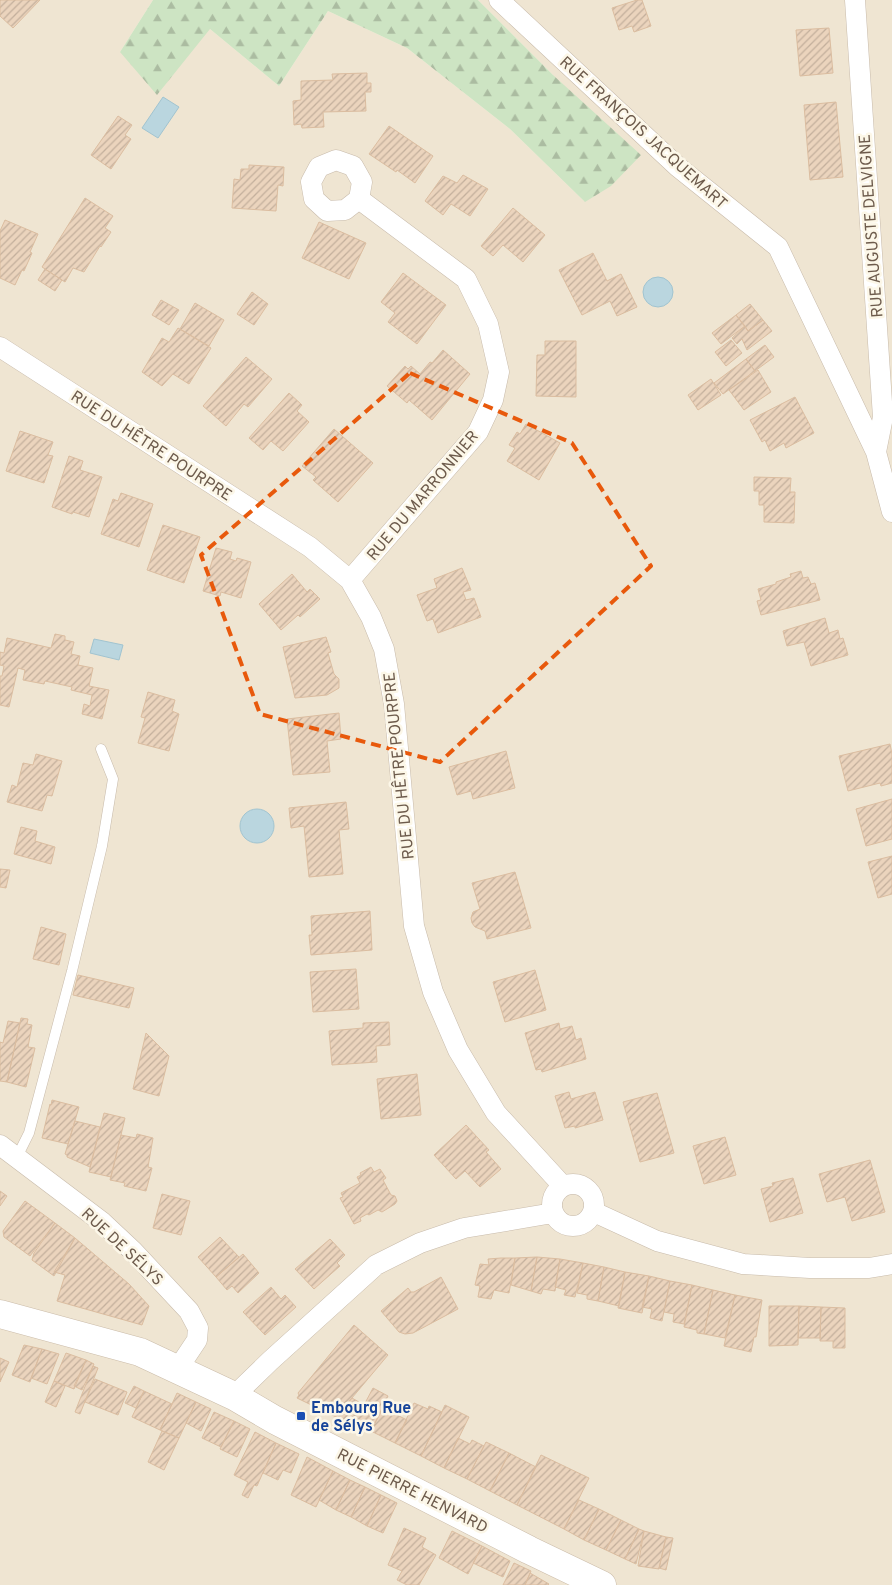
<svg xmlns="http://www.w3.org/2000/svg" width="892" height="1585" viewBox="0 0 892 1585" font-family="Overpass,sans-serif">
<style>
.residential{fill:#efe5d2}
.forest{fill:url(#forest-firs)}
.water{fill:#bad6df;stroke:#a1c4d0}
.building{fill:url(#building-hatch);stroke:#dbbda0}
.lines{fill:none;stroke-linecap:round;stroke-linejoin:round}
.lane-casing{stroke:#c8bbab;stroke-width:11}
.street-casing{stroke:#c8bbab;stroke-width:21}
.secondary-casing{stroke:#cbbca9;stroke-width:29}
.lane{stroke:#fff;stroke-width:10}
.street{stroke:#fff;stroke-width:20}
.secondary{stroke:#fff;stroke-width:28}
.marked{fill:none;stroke:#e8590c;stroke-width:4;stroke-dasharray:10 6;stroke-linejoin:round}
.transit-dot{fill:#1a4fb4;stroke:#fcf7e8;stroke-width:2}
.labels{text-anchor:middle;stroke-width:5;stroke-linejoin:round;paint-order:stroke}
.street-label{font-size:16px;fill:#6d5b4c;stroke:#fcf7e8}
.transit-label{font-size:16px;font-weight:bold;fill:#164399;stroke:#fcf7e8;text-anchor:start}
</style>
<defs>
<pattern id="forest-firs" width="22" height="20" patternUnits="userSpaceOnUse" patternTransform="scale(1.25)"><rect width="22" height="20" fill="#cde4c3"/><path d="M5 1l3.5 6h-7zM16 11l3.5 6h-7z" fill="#abbca1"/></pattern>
<pattern id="building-hatch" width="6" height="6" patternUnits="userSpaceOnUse" patternTransform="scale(1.25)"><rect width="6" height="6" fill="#ebd4bd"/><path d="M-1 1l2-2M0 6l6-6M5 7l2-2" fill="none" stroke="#c3af9c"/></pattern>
</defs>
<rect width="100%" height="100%" fill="#f9f3e2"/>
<path class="residential" d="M0 0H153L120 52 210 29 279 86 328 11 407 48 510 129 585 202 553 75 478 0H892V1585H0Z"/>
<path class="forest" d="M153 0H478L553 75 641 155 611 186 585 202 510 129 407 48 328 11 279 86 210 29 157 95 120 52Z"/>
<path class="water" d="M163 97 179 107 158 138 142 128Z
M643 292a15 15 0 1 1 30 0a15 15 0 1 1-30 0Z
M94 639 123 645 119 660 90 653Z
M240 826a17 17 0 1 1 34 0a17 17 0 1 1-34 0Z"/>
<path class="building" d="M0 0H40L13 28 0 16Z
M637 0H642L651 26 634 32 632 26 619 30 612 8Z
M829 28 833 73 800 76 796 30Z
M367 73V83H371V92H365L366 111 323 112 324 127 302 128 301 124 294 125 293 101 301 100V81L333 80 332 74Z
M836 102 843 177 810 180 804 105Z
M118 116 132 125 125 135 131 139 111 169 91 155Z
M389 126 433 156 415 183 397 170 396 172 369 154Z
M249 165 284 167 283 186 278 185 276 211 232 208 234 179 240 180 241 169H249Z
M463 175 488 189 470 216 451 204 443 215 425 201 443 176 457 183Z
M85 198 113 216 105 228 111 232 101 247 100 246 84 272 73 268 65 282 42 267Z
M513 208 545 235 523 262 503 245 493 256 481 246Z
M5 220 38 234 30 252 32 253 24 271 22 270 15 285 0 278V231Z
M319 222 366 243 349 279 302 258Z
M593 253 607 281 621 274 637 307 617 316 610 301 582 315 559 270Z
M45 269 62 280 55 291 38 280Z
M403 273 446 305 417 344 388 322 395 313 381 302Z
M252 292 268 304 254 325 237 314Z
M161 300 179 310 169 325 152 315Z
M195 303 224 320 209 346 180 329Z
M750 304 763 320 748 331 736 315Z
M736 315 745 326 721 344 712 333Z
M763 320 772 331 747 350 742 339 737 344 732 338 745 326 748 331Z
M178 328 211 348 189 384 173 374 162 386 142 372 162 338 169 342Z
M731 340 742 353 726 366 715 352Z
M545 341H576V397L536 396 537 355H545Z
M765 345 774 357 755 371 746 359Z
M443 350 470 374 432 420 409 400 407 403 387 386 405 366 408 369 411 366 420 374 430 362 432 363Z
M246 357 272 379 248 407 244 404 226 426 203 406Z
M746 359 755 371 723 394 714 383Z
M758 370 771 392 744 410 729 390Z
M711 379 721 395 698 410 688 395Z
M289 393 302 405 297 411 309 422 283 451 271 441 263 450 249 438Z
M795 397 814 433 786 448 784 443 770 451 765 440 762 442 750 420Z
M526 424 560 443 539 480 507 461 515 448 509 445 517 432 520 434Z
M334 429 373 463 338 502 313 480 316 477 302 466Z
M20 431 53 442 48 455 53 456 44 483 6 471Z
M69 456 83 461 80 470 102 477 89 517 73 512 72 514 52 507Z
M754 477 791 478 790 492H795L794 523 764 522V505H759V491H754Z
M121 493 153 504 139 547 101 534 113 499 118 501Z
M163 525 200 537 184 583 147 570Z
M216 548 232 552 230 559 236 561 237 558 251 562 241 598 221 592 220 596 203 591Z
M462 568 471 590 463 592 466 600 474 598 481 617 438 633 433 619 427 621 417 595 437 588 434 579Z
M801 571 803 578 808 577 811 584 815 583 820 600 761 615 757 601 761 600 758 589 776 584V582L791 577 790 574Z
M292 574 307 592 310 589 320 599 300 617 298 615 281 630 259 604Z
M825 618 829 633 838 630 840 639 843 638 848 655 811 666 804 642 787 646 783 631Z
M55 634 65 636V640L74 642 71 654 80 656 78 665 93 668 89 686 109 690 102 719 82 714 84 704 90 706 92 695 71 690 72 687 45 681 44 684 23 680 25 670 18 668 9 707 0 705V676H2L4 666 0 665V652L4 653 7 638 51 648Z
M326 637 331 652 328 653 334 674 339 679V688L327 695 295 698 283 647Z
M148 692 175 700 172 711 179 714 169 751 138 743 145 718 141 717Z
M339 713 341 739 327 741 330 772 293 775 287 719Z
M890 744 892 754V783L881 786 880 783 848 791 839 756Z
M506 751 515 788 473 799 471 791 457 795 449 767Z
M36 754 62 761 52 796 47 795 42 811 7 802 12 785 17 787 23 763 33 765Z
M892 799V839L866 846 856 809Z
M346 802 349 829 339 830 343 874 309 877 304 826 291 828 289 808Z
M21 827 37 831 35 841 55 847 51 864 14 854Z
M892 856V894L878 898 868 862Z
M0 869 10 870 6 888 0 887Z
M515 872 531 928 487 939 485 931 475 927 472 923 471 918 473 912 480 909 472 883Z
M370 911 372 950 311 955 309 935H312L311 916Z
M41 927 66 934 59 965 33 959Z
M356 969 359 1009 313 1012 310 972Z
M535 970 546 1010 505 1022 493 982Z
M78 975 134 988 129 1008 73 995Z
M21 1018 28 1019 27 1024 32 1025 28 1047 35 1048 26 1087 7 1082Z
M8 1021 20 1023 7 1082 0 1081V1042L3 1043Z
M389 1022 390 1045 376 1046 377 1062 332 1065 329 1031 363 1028V1023Z
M559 1023 560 1029 572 1026 576 1040 581 1038 586 1059 542 1072 541 1069 536 1070 525 1033Z
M146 1033 169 1056 159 1096 133 1089Z
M417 1074 421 1115 381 1119 377 1079Z
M569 1092 571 1099 595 1092 603 1120 575 1128V1126L565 1128 555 1096Z
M657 1093 674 1153 640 1162 623 1102Z
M52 1100 79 1107 68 1144 42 1138 50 1104 51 1105Z
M104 1113 125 1118 111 1177 89 1172Z
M75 1121 100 1127 90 1167 67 1157V1155L65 1154Z
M466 1125 489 1150 486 1152 501 1169 480 1187 465 1171 456 1179 434 1155Z
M137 1134 153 1138 148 1167 152 1168 146 1191 124 1186 125 1183 110 1180 121 1135 136 1138Z
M725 1137 736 1175 704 1184 693 1146Z
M870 1160 885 1212 852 1221 845 1197 827 1202 819 1174Z
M371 1167 374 1172 380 1169 386 1178 383 1180 391 1195 395 1196 397 1201 395 1204 382 1212 378 1210 369 1215 367 1214 360 1218 361 1221 354 1224 340 1198 343 1197 341 1193 360 1183 357 1177 361 1175 360 1173Z
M793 1178 803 1213 770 1222 761 1189 773 1186 772 1183Z
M0 1191 7 1196 0 1206Z
M162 1194 190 1201 181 1235 153 1228Z
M25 1201 55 1223 30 1256 4 1237 3 1231Z
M55 1223 75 1238 54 1276 32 1260 34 1253Z
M220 1237 239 1257 216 1277 198 1257Z
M75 1238 129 1284 149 1306 142 1325 57 1301 65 1275 54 1272Z
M330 1239 345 1255 337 1263 340 1266 314 1289 295 1269Z
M243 1254 259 1273 238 1293 232 1286 227 1290 216 1277Z
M537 1257 531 1291 511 1285 515 1258Z
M537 1257 560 1259 555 1291 543 1289 541 1294 531 1291Z
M501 1258H515L509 1293 494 1290 491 1299 478 1297 480 1286 475 1285 480 1264 489 1265 488 1259Z
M560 1259 583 1263 575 1297 564 1295 566 1290 555 1287Z
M583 1263 604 1267 598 1301 587 1299V1295L577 1293Z
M604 1267 625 1272 619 1306 598 1301Z
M625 1272 649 1276 642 1313 618 1308Z
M649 1276 670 1281 662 1321 650 1318 652 1309 642 1307Z
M441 1277 458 1309 413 1333 405 1334 399 1332 381 1311 408 1288 411 1292H414Z
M670 1281 692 1285 684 1324 673 1322 674 1314 664 1312Z
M692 1285 713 1290 704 1334 697 1333V1330L684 1327Z
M271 1287 281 1299 285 1295 296 1307 265 1335 243 1312Z
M713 1290 735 1295 725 1338 704 1334Z
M735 1295 762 1300 756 1337H754L751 1352 724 1346Z
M769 1306H799L798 1345 769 1346Z
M799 1306 821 1307 820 1338H798Z
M821 1307 845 1308V1348H833V1341H820Z
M354 1325 388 1355 336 1417 297 1398 299 1395 298 1393Z
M24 1345 42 1349 30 1382 12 1375Z
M42 1349 59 1354 47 1384 31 1378Z
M66 1353 86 1360 74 1389 54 1381Z
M0 1358 9 1362 0 1382Z
M86 1360 94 1364 82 1390 74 1386Z
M93 1366 98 1368 80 1414 75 1412Z
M95 1379 127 1392 118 1415 85 1402Z
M54 1381 65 1386 56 1407 45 1402Z
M134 1386 144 1391 136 1408 125 1403Z
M373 1388 388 1396 371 1431 365 1428 364 1430 336 1417 352 1398 364 1405Z
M144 1391 172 1404 160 1430 132 1417Z
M177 1393 196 1402 179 1438 160 1430Z
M196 1402 211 1409 201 1431 186 1423Z
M414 1403 428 1409 429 1406 442 1412 421 1456 395 1443Z
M445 1405 469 1417 444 1468 421 1456Z
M383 1408 407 1420 395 1443 371 1431Z
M214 1412 234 1421 221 1447 202 1438Z
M234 1421 250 1429 237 1457 220 1449Z
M162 1431 179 1438 164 1470 148 1462Z
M255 1432 276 1443 257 1486 254 1485 248 1498 242 1495 248 1482 234 1475Z
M458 1438 470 1444 472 1440 484 1446 467 1479 444 1468Z
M486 1442 509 1453 490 1491 467 1479Z
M276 1443 299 1454 291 1473 283 1470 278 1480 263 1473Z
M509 1453 536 1467 517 1505 490 1491Z
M541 1455 589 1478 564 1529 517 1505Z
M307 1457 333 1471 316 1507 291 1495Z
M333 1471 350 1480 336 1510 319 1500Z
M350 1480 365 1487 351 1517 336 1510Z
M365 1487 381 1495 367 1526 351 1517Z
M381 1495 397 1503 383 1533 367 1526Z
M579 1500 599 1509 584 1540 564 1529Z
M599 1509 621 1520 606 1550 584 1540Z
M621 1520 639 1529 625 1559 606 1550Z
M404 1528 426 1538 422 1547 436 1555 419 1585H407L397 1580 402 1571 388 1565Z
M639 1529 644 1531 636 1564 625 1559Z
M452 1531 482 1546 468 1574 439 1558Z
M644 1531 666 1537 659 1569 638 1566Z
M666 1537 673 1538 666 1570 659 1568Z
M482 1546 510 1561 503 1577 473 1563Z
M514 1563 531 1571 525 1585H503Z
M530 1573 549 1584 548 1585H525Z"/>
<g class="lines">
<defs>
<path id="lane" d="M17 1157 29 1133 72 971 102 846 113 779 101 749"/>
<path id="street" d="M499 0 678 167 778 247 876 452 892 512
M855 0 883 417 876 452
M336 160 353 166 362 182 359 199 345 210 327 211 314 199 311 182 319 167Z
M0 347 310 547 350 580 371 617 384 649 394 704 414 926 433 992 458 1050 496 1113 563 1186
M350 580 478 432 493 400 499 372 488 324 466 279 359 199
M0 1145 102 1222 133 1251 189 1311 198 1328 197 1340 177 1370
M552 1205a21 21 0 1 1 42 0a21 21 0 1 1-42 0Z
M594 1212 657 1241 743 1264 810 1268H869L892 1264
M234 1396 270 1361 376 1265 420 1243 464 1228 553 1213"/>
<path id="secondary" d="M0 1314 140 1352 234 1396 275 1420 529 1550 602 1585"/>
</defs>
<use href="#lane" class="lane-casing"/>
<use href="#street" class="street-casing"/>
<use href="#secondary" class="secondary-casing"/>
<use href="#lane" class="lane"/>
<use href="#street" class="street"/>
<use href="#secondary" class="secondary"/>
</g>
<path class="marked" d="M410 373 572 443 651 566 440 762 260 714 201 555Z"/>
<rect class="transit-dot" x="296" y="1411" width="10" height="10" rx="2.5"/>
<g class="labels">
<g class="street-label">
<text transform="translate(644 132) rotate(42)" y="6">RUE FRANÇOIS JACQUEMART</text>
<text transform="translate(870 226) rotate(-94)" y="6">RUE AUGUSTE DELVIGNE</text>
<text transform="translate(152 445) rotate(33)" y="6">RUE DU HÊTRE POURPRE</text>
<text transform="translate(422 495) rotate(-50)" y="6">RUE DU MARRONNIER</text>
<text transform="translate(398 766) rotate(-96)" y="6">RUE DU HÊTRE POURPRE</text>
<text transform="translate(123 1246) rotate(43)" y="6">RUE DE SÉLYS</text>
<text transform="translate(413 1490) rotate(27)" y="6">RUE PIERRE HENVARD</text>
</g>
<g class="transit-label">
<text x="311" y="1413">Embourg Rue<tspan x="311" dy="18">de Sélys</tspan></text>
</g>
</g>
</svg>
